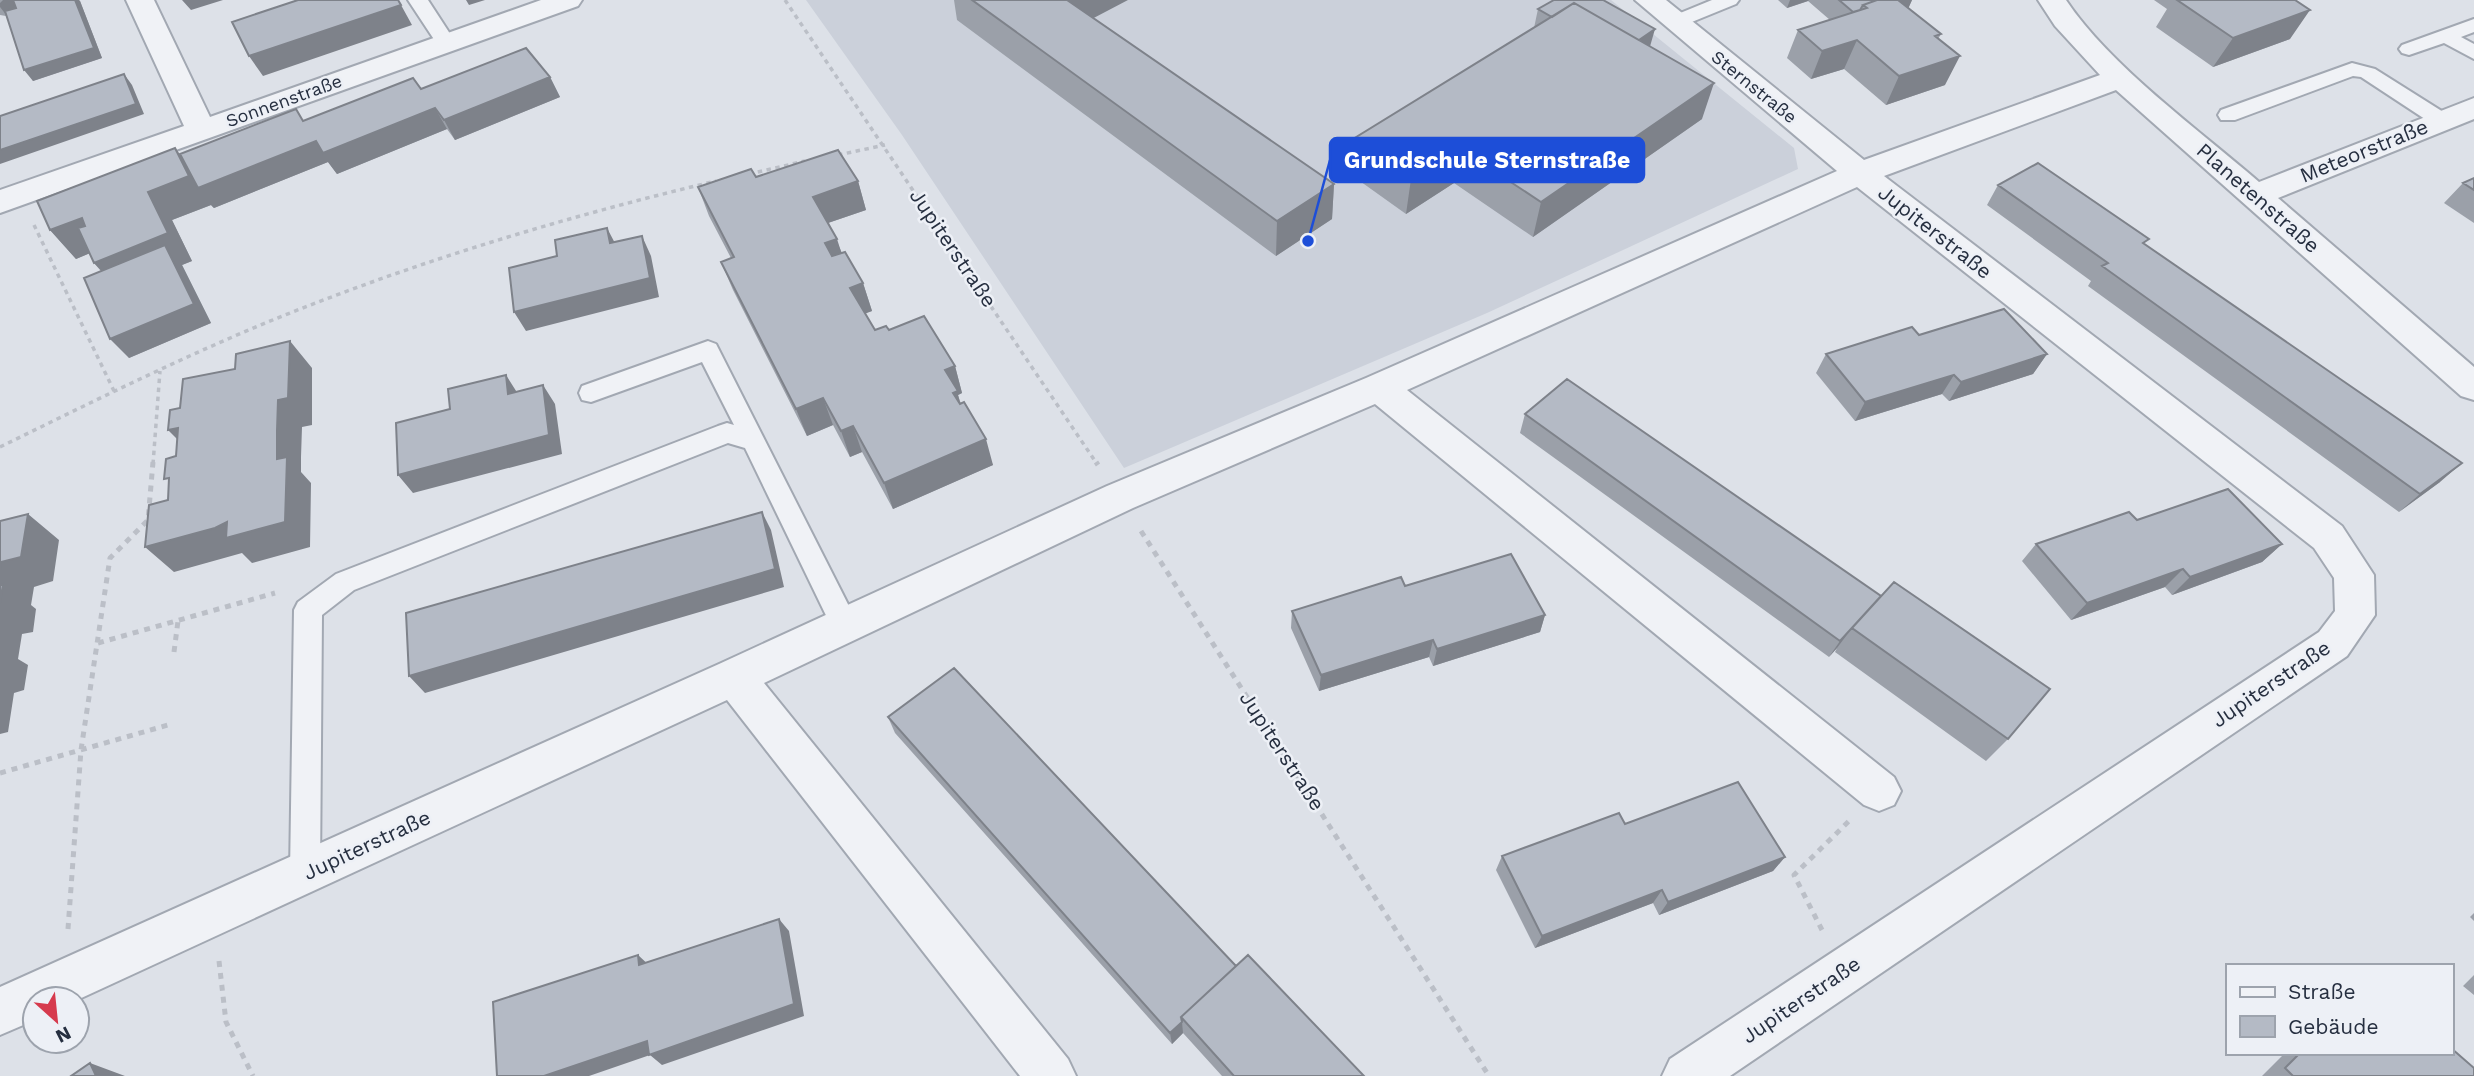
<svg xmlns="http://www.w3.org/2000/svg" width="2474" height="1076" viewBox="0 0 2474 1076" font-family="'Work Sans',sans-serif">
<style>
.built{fill:#cbd0da}
.lines{fill:none;stroke-linecap:round;stroke-linejoin:round}
.service-casing{stroke:#a2a8b2;stroke-width:4}
.minor-casing{stroke:#a2a8b2;stroke-width:4}
.path-far1{stroke:#bbbfc7;stroke-width:3.5;stroke-dasharray:4.5 4.5;stroke-linecap:butt}
.path{stroke:#bbbfc7;stroke-width:5;stroke-dasharray:6 6;stroke-linecap:butt}
.service{fill:#f0f2f6;fill-rule:evenodd}
.minor{fill:#f0f2f6;fill-rule:evenodd}
.wall{fill:#9ba0a9}
.shaded-wall{fill:#7e828a}
.building{fill:#b4bac5;stroke:#7e828a;stroke-width:2}
.labels{text-anchor:middle;stroke-width:5;stroke-linejoin:round;paint-order:stroke}
.far-street-label{font-size:18px;fill:#262f40;stroke:#edf0f6}
.street-label{font-size:21px;fill:#262f40;stroke:#edf0f6}
.leader{fill:none;stroke:#1d4ed8;stroke-width:2.5}
.callout-dot{fill:#1d4ed8;stroke:#edf0f6;stroke-width:2.5}
.callout{fill:#1d4ed8;stroke:#1d4ed8;stroke-width:2.5}
.callout-label{font-size:23px;text-anchor:middle;font-weight:bold;fill:#fff}
</style>
<rect width="100%" height="100%" fill="#dde1e8"/>
<path class="built" d="M806 0H1611L1794 148 1798 169 1487 313 1124 468 902 135Z"/>
<g class="lines">
<defs>
<path id="service" d="M408 0H428L456 43 453 47H439Z
M1712 0H1739L1736 4 1682 26 1675 28 1665 22 1668 18Z
M2474 19V32L2461 37 2474 44V59L2444 43 2409 55 2402 53 2399 49 2402 45Z
M2352 63 2375 69 2448 115 2451 120 2448 125H2434L2361 77 2353 76 2235 120H2221L2218 115 2221 110Z
M708 341 716 344 859 626 855 634 845 638 835 634 745 448 728 443 354 590 322 615 320 874 316 884 305 889 294 884 290 874 294 610 298 602 336 574 718 426 727 423 734 425 702 362 591 402 582 400 579 393 582 386Z"/>
<path id="minor" d="M126 0H154L210 117 541 0H582L578 6 0 213V190L184 126Z
M1635 0H1666L1864 160 2100 75 2055 26 2038 0H2066C2109 65 2199 130 2259 182L2474 98V119L2278 198 2474 367V400L2461 396 2116 90 1884 176 2342 526 2374 575 2375 615 2347 656 1730 1076H1662L1670 1059 2319 632 2335 611 2334 578 2314 548 1857 187 1407 390 1894 777 1901 791 1894 805 1879 811 1864 805 1375 404 1133 508 764 683 1068 1059 1076 1076H1020L727 700 77 1000 35 999V1020L0 1035V987L719 664 1107 486 1366 378 1837 171Z"/>
</defs>
<use href="#service" class="service-casing"/>
<use href="#minor" class="minor-casing"/>
<path class="path-far1" d="M785 0 1097 464
M838 155 885 145
M749 174 805 161
M34 225 114 391
M0 447C94 401 188 354 285 315 425 259 569 216 716 181
M153 464 160 371"/>
<path class="path" d="M1096 462 1098 465
M1141 531 1489 1076
M98 643 275 593
M174 652 178 621
M0 773 168 725
M68 929 81 750 110 558 148 520 153 462
M1822 930 1794 875 1849 821
M219 961 226 1022 253 1076"/>
<use href="#service" class="service"/>
<use href="#minor" class="minor"/>
</g>
<path class="wall" d="M0 0 80 1 102 58 33 81 6 16 0 15Z
M954 0H972L1094 18 1334 184 1332 219 1276 256 957 20Z
M1778 0H1912L1908 8 1941 34 1938 39 1945 85 1886 105 1844 69 1811 79 1787 58 1798 30 1830 20 1808 1 1787 8Z
M2154 0H2295L2290 39 2213 67 2156 27 2167 9Z
M1538 9 1650 47 1702 119 1533 237 1454 183 1406 214 1350 174 1353 139 1534 28Z
M550 77 560 97 455 140 447 129 337 174 328 162 214 208 211 205 172 220 192 261 182 265 211 323 129 358 101 271 94 263 90 253 76 259 50 230 181 157 296 109 303 121 421 89Z
M756 177 858 181 866 210 828 223 842 253 863 283 872 311 865 313 875 330H889L955 366 962 393 958 395 961 404 993 465 893 509 862 452 850 457 833 425 807 436 733 290 721 262 731 258 709 216 698 187Z
M2474 178V223L2444 203 2463 183Z
M1998 185 2145 244 2440 482 2399 512 2088 286 2091 281 1987 205Z
M1919 335 2047 354 2033 374 1949 401 1942 394 1855 421 1816 373 1826 354Z
M1567 379 2008 739 1986 761 1835 652 1837 648 1829 657 1520 433 1525 414Z
M2137 520 2282 544 2262 562 2172 595 2165 587 2071 620 2022 561 2036 544Z
M1405 586 1545 615 1540 632 1433 666 1429 657 1319 691 1291 628 1292 611Z
M888 717 1236 966 1364 1076H1222L1183 1033 1172 1044 895 733Z
M1625 824 1785 857 1773 871 1659 915 1653 903 1535 948 1496 870 1502 856Z
M2474 913V921L2470 917Z
M2474 975V995L2463 986Z
M2285 1053H2451L2474 1076H2262Z"/>
<path class="shaded-wall" d="M3 0H22L7 16 0 7V3Z
M75 0H79L80 1 102 58 33 81 24 70Z
M182 0H223L191 10Z
M466 0H485L469 5Z
M1063 0H1128L1067 32Z
M1790 0H1809L1808 1 1787 8Z
M1900 0H1912L1905 16 1857 31Z
M401 5 412 25 263 76 249 56Z
M2310 10 2290 39 2213 67 2233 38Z
M1655 29 1649 50H1624Z
M1857 40 1844 69 1811 79 1822 51Z
M1960 56 1945 85 1886 105 1899 76Z
M124 74 132 85 144 114 0 164V150Z
M550 77 560 97 455 140 444 120Z
M1714 83 1702 119 1533 237 1541 202Z
M435 108 447 129 337 174 328 162 214 208 211 205 172 220 192 261 182 265 211 323 129 358 110 339 120 291 94 263 148 192 175 148 197 177 316 141Z
M1459 148 1454 183 1406 214 1411 179Z
M858 181 866 210 822 225 813 197Z
M1334 184 1332 219 1276 256 1277 221Z
M82 218 107 246 76 259 50 230Z
M607 228 617 247 610 243Z
M642 236 651 256 659 297 526 331 514 312Z
M837 239 846 267 834 271 825 243Z
M863 283 872 311 859 316 850 288Z
M290 341 312 368V425L302 427 301 457V472L311 483 310 547 252 563 242 553 174 572 145 547 277 459 278 400Z
M2047 354 2033 374 1949 401 1961 382Z
M955 366 962 393 958 395 964 418 960 420 945 370Z
M506 375 518 394H508Z
M1954 375 1942 394 1855 421 1865 402Z
M543 385 555 404 562 454 413 493 398 475Z
M823 398 833 425 807 436 796 409Z
M853 426 862 452 850 457 841 431Z
M178 428 195 457 168 430Z
M986 439 993 465 893 509 884 483Z
M2462 463 2440 482 2399 512 2420 494Z
M762 512 771 530 784 587 425 693 409 676Z
M28 514 59 540 53 581 34 587 31 605 36 609 33 632 22 634 18 659 28 665 24 690 14 693 8 732 0 734V570L1 562Z
M2282 544 2262 562 2172 595 2190 577Z
M2183 569 2165 587 2071 620 2087 603Z
M1545 615 1540 632 1433 666 1437 649Z
M1849 632 1837 648 1829 657 1840 641Z
M1433 640 1429 657 1319 691 1321 675Z
M1785 857 1773 871 1659 915 1668 902Z
M1662 890 1653 903 1535 948 1542 936Z
M779 919 789 931 804 1016 662 1065 650 1055 589 1076H544Z
M638 955 651 967 639 965Z
M1182 1022 1183 1033 1172 1044 1170 1033Z
M90 1063 125 1076H96Z"/>
<path class="building" d="M13 0H75L94 48 24 70 5 11 16 8Z
M298 0H398L401 5 249 56 232 22Z
M972 0H1067L1334 184 1277 221Z
M1554 0H1603L1655 29 1639 40 1574 3 1552 17 1538 9Z
M1839 0H1877L1863 5 1860 10 1853 12Z
M1877 0H1898L1941 34 1935 36 1960 56 1899 76 1857 40 1822 51 1798 30 1867 8 1863 5Z
M2177 0H2295L2310 10 2233 38Z
M1574 3 1714 83 1541 202 1459 148 1411 179 1353 139Z
M526 48 550 77 444 120 435 108 323 153 316 141 198 188 180 154 296 109 303 121 413 78 421 89Z
M124 74 136 104 0 150V116Z
M175 148 189 176 148 192 168 233 94 263 78 228 85 226 82 218 50 230 37 201Z
M838 150 858 181 813 197 837 239 825 243 832 256 845 252 863 283 850 288 875 330 886 326 889 330 924 316 955 366 945 370 958 391 953 393 960 404 964 402 986 439 884 483 853 426 841 431 823 398 796 409 721 262 734 257 698 187 751 169 756 177Z
M2038 163 2149 239 2143 243 2462 463 2420 494 2102 266 2108 263 1998 185Z
M2474 178V190L2463 183Z
M607 228 610 243 642 236 650 278 514 312 509 268 557 256 555 240Z
M165 245 194 304 110 339 84 278Z
M2004 309 2047 354 1961 382 1954 375 1865 402 1826 354 1912 327 1919 335Z
M290 341 288 398 278 400 277 431V459L287 457 285 522 226 538 227 522 215 528 145 547 149 505 168 500 169 478 164 479 166 459 176 456 178 428 168 430 170 410 180 408 183 379 235 369 236 354Z
M506 375 508 394 543 385 549 435 398 475 396 423 450 409 448 389Z
M1567 379 1881 596 1840 641 1525 414Z
M2228 489 2282 544 2190 577 2183 569 2087 603 2036 544 2129 512 2137 520Z
M762 512 775 569 409 676 406 613Z
M28 514 21 557 1 562 0 570V521Z
M1511 554 1545 615 1437 649 1433 640 1321 675 1292 611 1401 577 1405 586Z
M1894 582 2050 689 2008 739 1852 628Z
M3 584 0 603V585Z
M954 668 1236 966 1181 1017 1182 1022 1170 1033 888 717Z
M1738 782 1785 857 1668 902 1662 890 1542 936 1502 856 1619 813 1625 824Z
M779 919 794 1004 649 1055 647 1041 544 1076H497L493 1002 638 955 639 965Z
M1248 955 1364 1076H1234L1181 1017Z
M2451 1048 2474 1068V1076H2293L2285 1068 2300 1053H2451Z
M90 1063 96 1076H71Z"/>
<g class="labels">
<g class="far-street-label">
<text transform="translate(1754 87) rotate(39)" y="6">Sternstraße</text>
<text transform="translate(284 101) rotate(-20)" y="6">Sonnenstraße</text>
</g>
<g class="street-label">
<text transform="translate(2364 151) rotate(-22)" y="7">Meteorstraße</text>
<text transform="translate(2258 198) rotate(41)" y="7">Planetenstraße</text>
<text transform="translate(1935 232) rotate(38)" y="7">Jupiterstraße</text>
<text transform="translate(953 248) rotate(56)" y="7">Jupiterstraße</text>
<text transform="translate(2271 684) rotate(-34)" y="7">Jupiterstraße</text>
<text transform="translate(1282 751) rotate(57)" y="7">Jupiterstraße</text>
<text transform="translate(367 845) rotate(-25)" y="7">Jupiterstraße</text>
<text transform="translate(1801 1000) rotate(-34)" y="7">Jupiterstraße</text>
</g>
</g>
<path class="leader" d="M1308 241L1330 160"/>
<circle class="callout-dot" cx="1308" cy="241" r="7"/>
<rect class="callout" x="1330" y="138" width="314" height="44" rx="7"/>
<g class="callout-label">
<text x="1487" y="168">Grundschule Sternstraße</text>
</g>
<rect x="2226" y="964" width="228" height="91" fill="#edf0f6" stroke="#9da3ad" stroke-width="2"/>
<rect x="2240" y="987" width="35" height="10" fill="#f0f2f6" stroke="#9da3ad" stroke-width="2"/>
<text x="2288" y="999" font-size="21" fill="#262f40">Straße</text>
<rect x="2240" y="1016" width="35" height="21" fill="#b4bac5" stroke="#9da3ad" stroke-width="2"/>
<text x="2288" y="1034" font-size="21" fill="#262f40">Gebäude</text>
<g transform="translate(56 1020) rotate(153)"><circle r="33" fill="#edf0f6" stroke="#9da3ad" stroke-width="2"/>
<path d="M0-5L12 26L0 18L-12 26Z" fill="#d63a4d"/>
<text y="-10" font-size="19" font-weight="bold" text-anchor="middle" fill="#262f40">N</text>
</g>
</svg>
